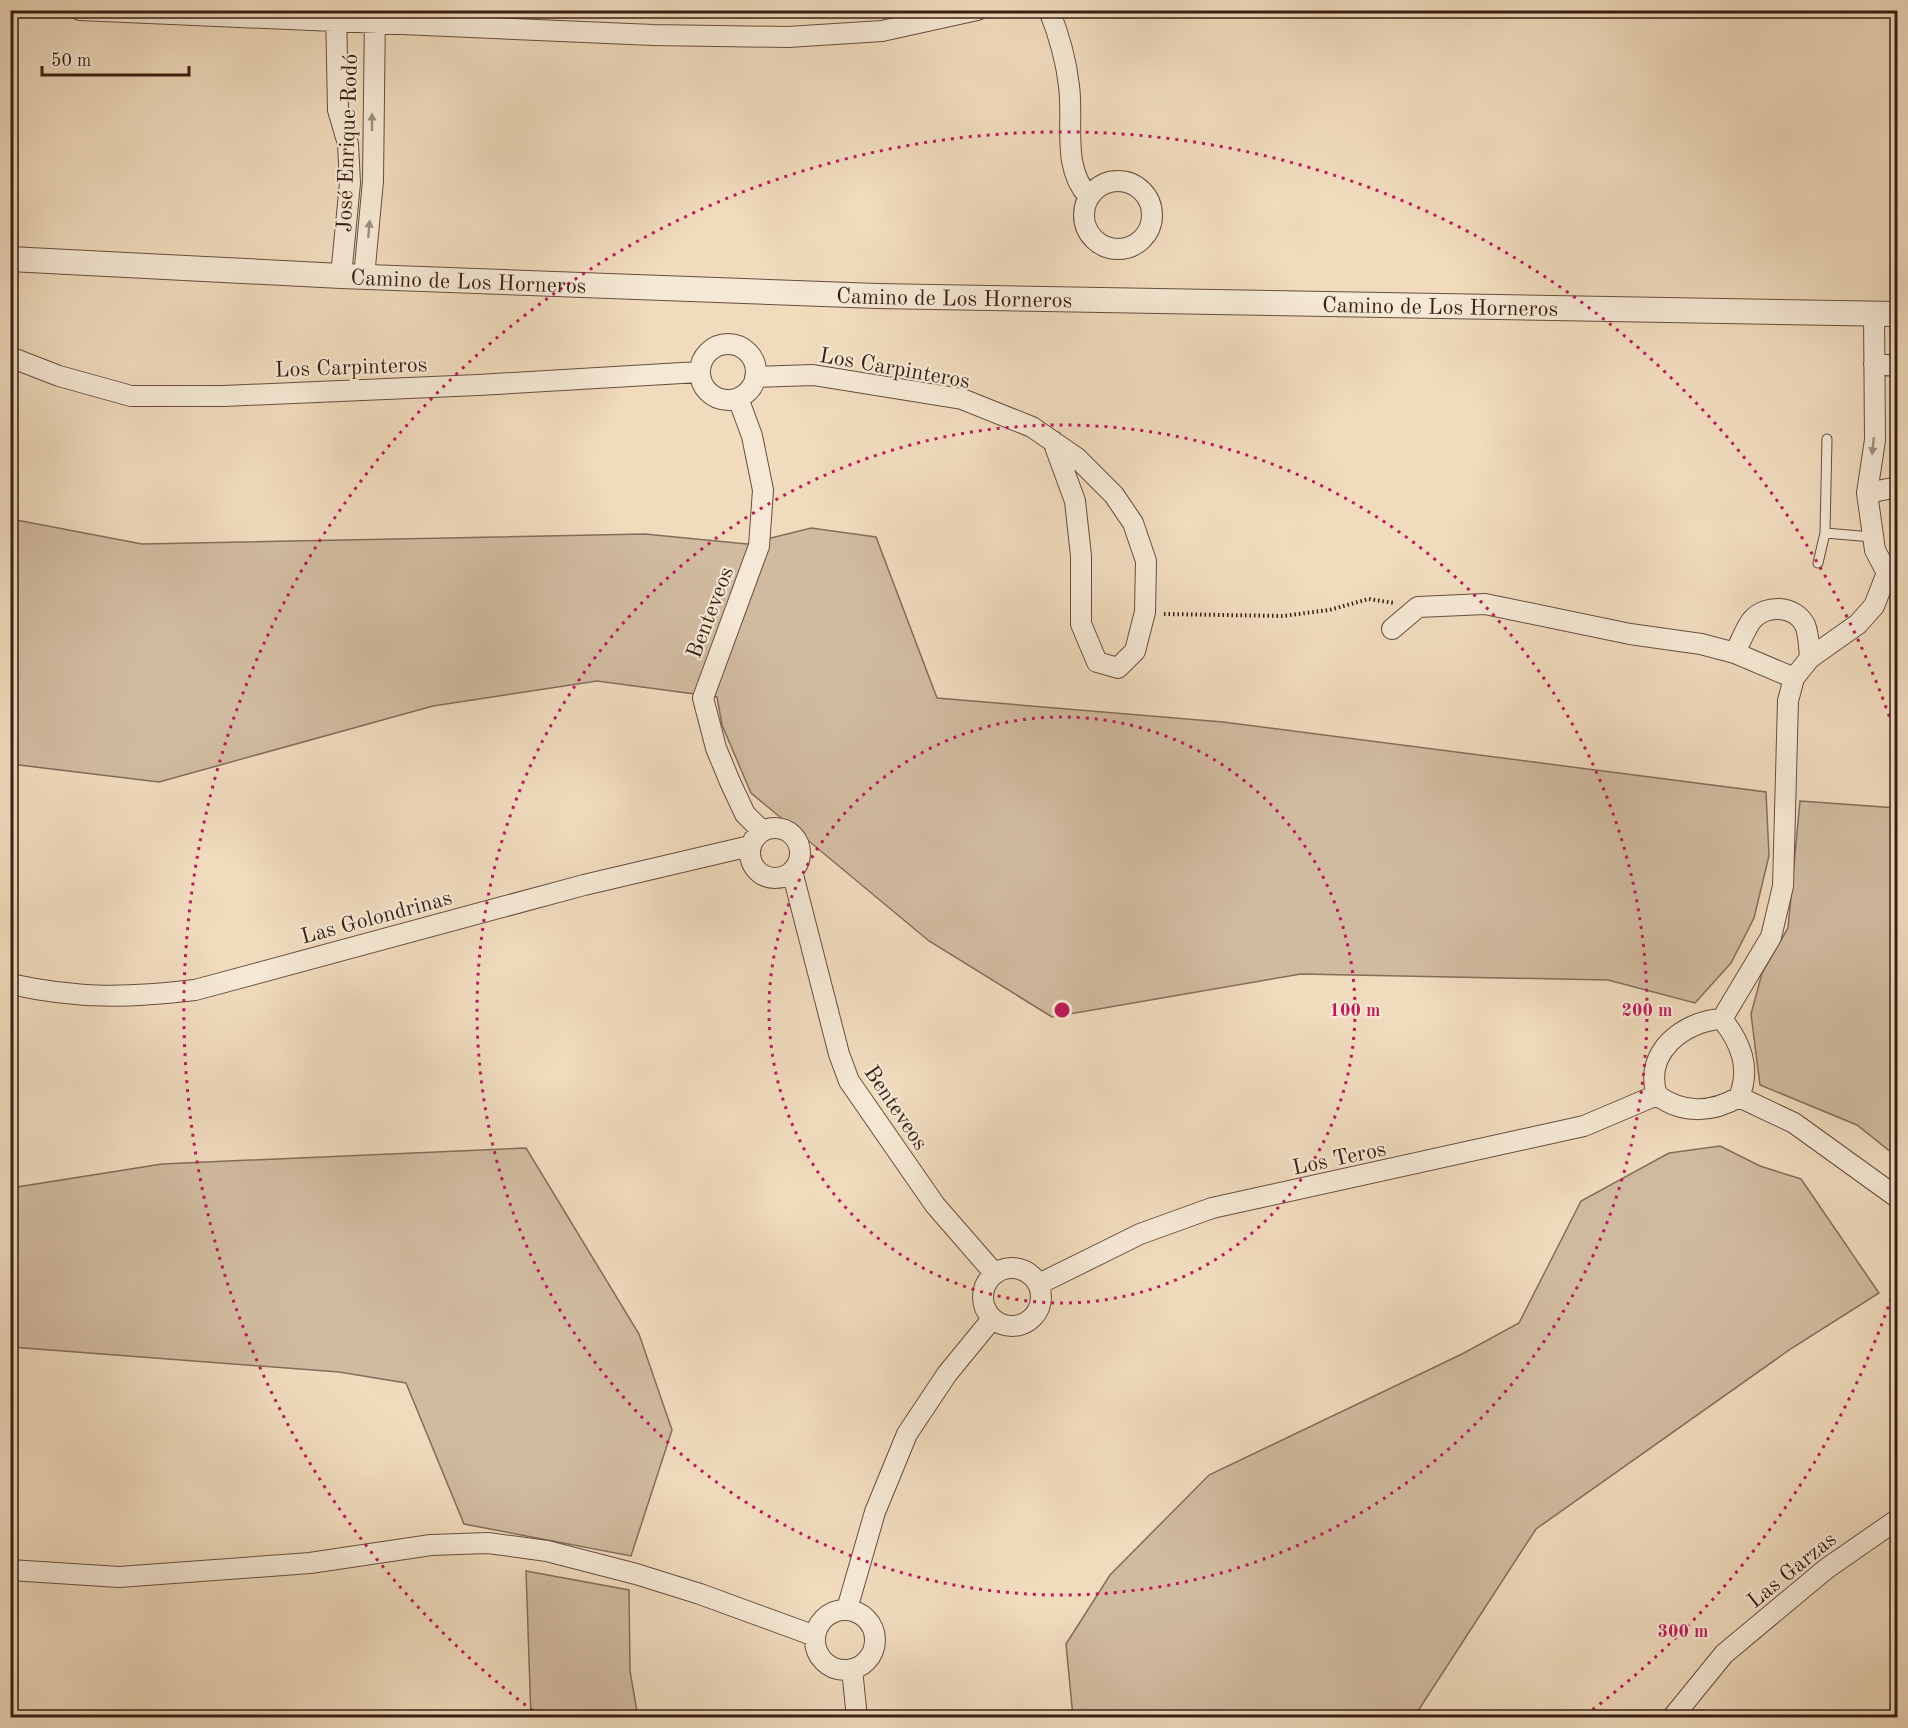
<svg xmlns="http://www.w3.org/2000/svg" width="1908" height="1728" viewBox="0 0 1908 1728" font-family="'Old Standard TT',serif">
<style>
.green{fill:#d1bba0;stroke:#846d5a;stroke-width:1.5}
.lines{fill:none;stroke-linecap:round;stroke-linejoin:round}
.service-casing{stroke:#664e3e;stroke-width:11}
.minor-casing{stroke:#664e3e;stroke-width:22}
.tertiary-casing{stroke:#664e3e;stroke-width:26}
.path{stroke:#381f13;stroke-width:4;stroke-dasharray:1.5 3;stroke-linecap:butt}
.service{stroke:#f5e8d4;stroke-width:9}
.minor{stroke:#f5e8d4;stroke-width:20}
.tertiary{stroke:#f5e8d4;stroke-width:24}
.oneway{fill:#a08e7d}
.ring{fill:none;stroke:#c2185b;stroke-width:3;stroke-dasharray:3 6}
.labels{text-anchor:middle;stroke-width:4.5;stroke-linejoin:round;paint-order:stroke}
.street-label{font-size:22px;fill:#381f13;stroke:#f5e8d4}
.centre{fill:#c2185b;stroke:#f5e8d4;stroke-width:3}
.ring-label{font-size:18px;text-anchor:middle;font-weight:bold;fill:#c2185b;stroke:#f5e8d4;stroke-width:4.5;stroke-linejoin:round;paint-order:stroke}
</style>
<rect width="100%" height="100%" fill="#f0dbbd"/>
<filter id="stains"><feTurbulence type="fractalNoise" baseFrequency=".00333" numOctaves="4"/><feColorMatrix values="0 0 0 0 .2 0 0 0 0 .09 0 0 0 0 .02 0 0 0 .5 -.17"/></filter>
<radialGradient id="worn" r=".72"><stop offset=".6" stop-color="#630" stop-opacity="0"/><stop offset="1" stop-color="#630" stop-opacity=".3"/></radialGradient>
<path class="green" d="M11 519 142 544 645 534 747 544 811 528 876 537 937 698 1223 722 1766 792 1769 856 1754 918 1731 963 1695 1003 1608 980 1301 974 1052 1017 929 941 751 793 722 725 717 697 597 681 433 706 159 782 11 764Z
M1800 801 1897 808V1157L1857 1125 1760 1085 1751 1014 1762 973 1788 928Z
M1720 1146 1760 1166 1801 1179 1879 1293 1792 1348 1536 1529 1414 1717H1073L1066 1644 1110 1575 1209 1475 1462 1354 1519 1323 1581 1201 1669 1153Z
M526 1148 639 1334 672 1430 631 1556 464 1524 406 1383 339 1372 11 1347V1188L162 1164Z
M526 1571 629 1590 630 1671 638 1717H531Z"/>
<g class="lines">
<defs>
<path id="service" d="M1825 533 1872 537
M1818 563 1825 533 1827 439"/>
<path id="minor" d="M80 10 653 35 788 37 882 31 977 10
M336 10 338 110 348 144 350 183 341 276
M1049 10C1059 35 1066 59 1069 86 1074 124 1061 167 1089 197
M1084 215a34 34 0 1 1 68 0a34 34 0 1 1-68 0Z
M364 277 373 181 375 10
M1874 312 1875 440 1867 493 1875 550 1887 573
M700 372a28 28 0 1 1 56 0a28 28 0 1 1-56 0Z
M10 357 59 376 131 396H224L478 385 699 372
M1874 364 1898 366
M755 377 813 375 962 399 1032 427 1077 458 1114 495 1133 523 1146 561 1145 612 1135 651 1118 668 1097 662 1081 624V556L1075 501 1053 441
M738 398 752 436 763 490 759 546 703 698 716 748 730 782 745 814 762 831
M1867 493 1898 487
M1392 629 1418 607 1485 604 1630 634 1701 644 1735 653 1794 678
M1735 653C1740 643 1745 629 1752 620 1766 604 1795 605 1805 625 1809 634 1809 648 1810 658
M750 853a25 25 0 1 1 50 0a25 25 0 1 1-50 0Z
M792 871 839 1054 849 1081 935 1205 995 1274
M10 984C79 999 127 998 195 990L584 885 750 846
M1722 1019 1771 937 1783 886 1788 701 1794 678 1810 658 1858 624 1874 606 1887 573 1898 569
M1722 1019C1741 1043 1751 1068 1739 1097 1712 1113 1682 1114 1657 1095 1643 1053 1683 1021 1722 1019Z
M1739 1097 1794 1123 1898 1198
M983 1297a29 29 0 1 1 58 0a29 29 0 1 1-58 0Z
M1039 1284 1140 1234 1212 1208 1584 1126 1657 1095
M10 1570 119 1577 310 1563 431 1545 488 1543 547 1551 636 1574 700 1594 815 1636
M847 1609 875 1512 907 1434 947 1374 992 1319
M815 1640a30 30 0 1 1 60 0a30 30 0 1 1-60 0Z
M852 1669 857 1718
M1672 1718 1724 1654 1826 1569 1898 1519"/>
<g id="tertiary">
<path id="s1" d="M10 259 341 276 877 296 1898 314"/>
</g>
</defs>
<use href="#service" class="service-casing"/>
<use href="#minor" class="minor-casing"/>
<use href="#tertiary" class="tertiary-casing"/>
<path class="path" d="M1164 614 1283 616 1329 610 1369 599 1394 603"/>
<use href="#service" class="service"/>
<use href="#minor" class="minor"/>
<use href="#tertiary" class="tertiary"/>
</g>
<defs><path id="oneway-solid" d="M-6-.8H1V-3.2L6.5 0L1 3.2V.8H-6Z" transform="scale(1.5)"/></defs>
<g class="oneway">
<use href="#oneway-solid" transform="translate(372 122) rotate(-90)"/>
<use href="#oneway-solid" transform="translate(369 229) rotate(-85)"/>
<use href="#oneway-solid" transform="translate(1873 446) rotate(96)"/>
</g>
<g class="ring">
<circle cx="1062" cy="1010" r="293"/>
<circle cx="1062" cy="1010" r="585"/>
<path d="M1897 1281A878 878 0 0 1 1584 1716M540 1716A878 878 0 1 1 1897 739"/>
</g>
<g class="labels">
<g class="street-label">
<text transform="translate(346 143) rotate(-88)" y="8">José Enrique Rodó</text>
<text dy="8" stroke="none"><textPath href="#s1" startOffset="459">Camino de Los Horneros</textPath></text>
<text dy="8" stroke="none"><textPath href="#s1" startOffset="945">Camino de Los Horneros</textPath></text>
<text dy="8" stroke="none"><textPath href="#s1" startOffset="1431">Camino de Los Horneros</textPath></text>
<text transform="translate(351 366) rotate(-2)" y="8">Los Carpinteros</text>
<text transform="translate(895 367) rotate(10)" y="8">Los Carpinteros</text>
<text transform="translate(709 612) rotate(-69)" y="8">Benteveos</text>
<text transform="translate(376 916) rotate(-15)" y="8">Las Golondrinas</text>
<text transform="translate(897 1107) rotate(56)" y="8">Benteveos</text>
<text transform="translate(1339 1157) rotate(-12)" y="8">Los Teros</text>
<text transform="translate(1791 1569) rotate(-39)" y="8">Las Garzas</text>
</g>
</g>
<circle cx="1062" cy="1010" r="9" class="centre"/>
<g class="ring-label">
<text x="1355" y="1016">100 m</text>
<text x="1647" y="1016">200 m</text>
<text x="1683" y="1637">300 m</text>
</g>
<rect width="1908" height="1728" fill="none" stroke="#f0dbbd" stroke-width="36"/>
<rect x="12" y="12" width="1884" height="1704" fill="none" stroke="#381f13" stroke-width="3"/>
<rect x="18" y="18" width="1872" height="1692" fill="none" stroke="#381f13" stroke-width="1.5"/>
<path d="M42 66v9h147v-9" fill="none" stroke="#381f13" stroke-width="3"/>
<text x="51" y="66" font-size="18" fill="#381f13" stroke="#f5e8d4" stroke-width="4.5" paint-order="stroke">50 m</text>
<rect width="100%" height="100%" filter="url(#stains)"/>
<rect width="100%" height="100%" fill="url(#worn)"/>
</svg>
